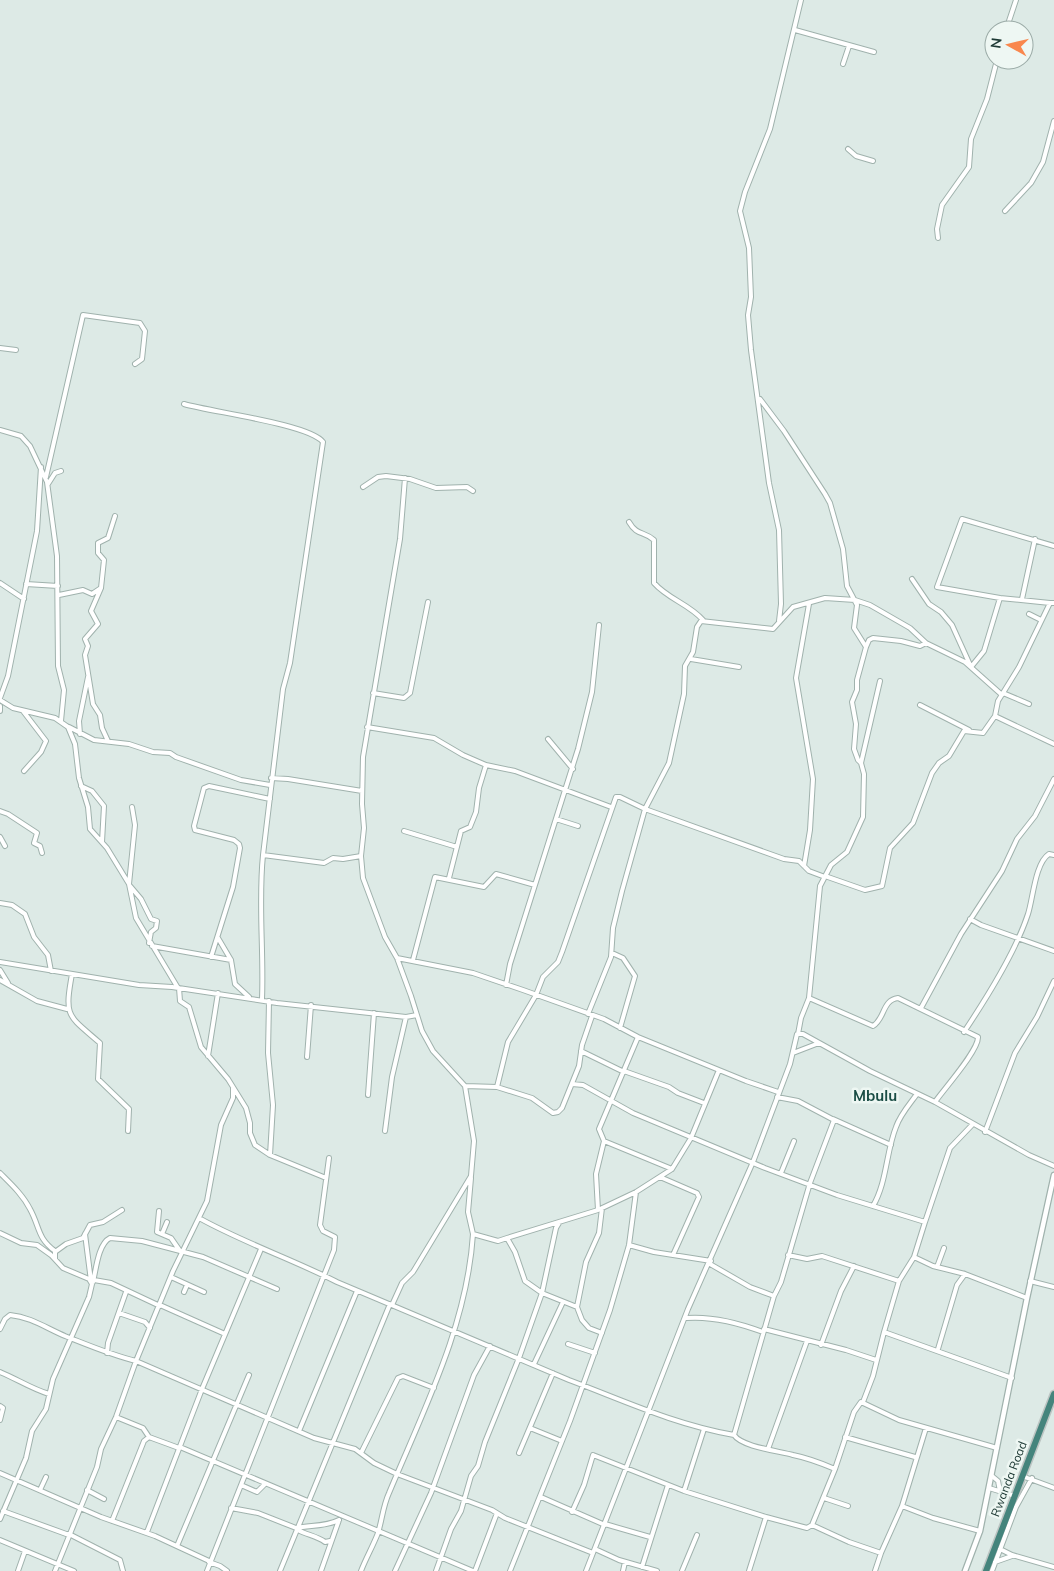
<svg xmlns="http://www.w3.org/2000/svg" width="1054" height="1571" viewBox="0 0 1054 1571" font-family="Mulish,sans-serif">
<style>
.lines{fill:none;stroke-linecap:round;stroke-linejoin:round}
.minor-casing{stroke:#a0b2ad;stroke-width:6}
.tertiary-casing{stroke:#a0b2ad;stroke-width:7}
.trunk-casing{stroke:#bcc4c2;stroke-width:9}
.minor{stroke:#fff;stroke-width:4}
.tertiary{stroke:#fff;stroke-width:4.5}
.trunk{stroke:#44847c;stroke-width:6}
.labels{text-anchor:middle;stroke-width:5;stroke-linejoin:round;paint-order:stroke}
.street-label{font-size:12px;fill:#1e3a35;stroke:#eef7f3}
.quarter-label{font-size:15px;font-weight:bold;fill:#1a4d45;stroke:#eef7f3}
</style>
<rect width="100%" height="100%" fill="#ddeae6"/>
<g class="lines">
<defs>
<path id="minor" d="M795 30 874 52
M1006 30 1016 0
M843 64 849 46
M848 149 856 156 873 161
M1005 211 1031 183 1043 162 1054 121
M938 238 937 229 942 205 969 167 971 139 987 99 997 60
M0 348 16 350
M760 399 784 431 825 494 830 503 843 549 847 586 857 605 854 628 866 647 857 680V690L852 702 856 724 854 749 858 760 861 763
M184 404C211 412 309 424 323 442L290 663 283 689 263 855 324 863 333 858 343 859 361 856
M0 430 21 436 30 446 47 482 57 556 58 666 64 690 61 721
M46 477 83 315 140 323 145 331 142 359 135 364
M48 484 55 473 61 471
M363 487 378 477 386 476 410 479 436 488 467 487 473 491
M629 522C637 536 644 531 654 540V583C668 599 689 604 703 620
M912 579 929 604 941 612 952 625 971 667
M0 583 24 599
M26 584 58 586
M101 588 91 611 98 624 85 639 88 646 85 655 93 704 100 715 102 728 108 741
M59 595 83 590 92 594 101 588 104 560 98 553V543L108 538 115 516
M1022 599 1035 539
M1050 603 1000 598 937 587 962 519 1054 546
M1054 603H1050L1019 667 998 701 995 716 1054 744
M1029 614 1041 620
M779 621 781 604 779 530 769 483 751 350 748 315 751 297 749 248 740 211 745 192 770 129 801 0
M866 647 869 640 873 638 901 641 920 646 926 643
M691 659 739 667
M971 667 984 651 1000 598
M373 693 404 698 410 693 428 602
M1003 693 1029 704
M0 698 8 676 37 531 41 467
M0 700 13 708 55 718 68 727 75 744 79 778 88 807 90 829 107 848 129 884 136 918 178 988
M920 705 969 730
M0 706V711
M23 711 46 741 41 752 24 771
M69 727 94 740 129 744 153 752 170 753 176 757 241 780 270 785
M367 727 434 738 463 755 486 765 515 771 611 807
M80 734 79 721 88 677
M548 739 573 769
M271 778 288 779 362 791
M81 786 92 791 104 806 102 842
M0 811 8 814 37 833 34 843 40 846 42 853
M556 819 578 826
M404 831 457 847
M0 837 5 846
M804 866 810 830 813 779 796 678 809 604
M825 876 865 890 882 886 890 848 913 823 932 773 939 763 949 756 964 731 983 733 995 716
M449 878 461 831 470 827 476 812 479 788 486 765
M129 884 135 825 132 807
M130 886 141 899 151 919 157 921 156 928 151 932 149 943
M0 903 12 905 25 914 34 937 48 955 51 971
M970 919 981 925 1054 951
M218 938 231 960 235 984 249 997
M152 946 231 960
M612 953 623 958 635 976 620 1028
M211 957 233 887 240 848 239 844 234 840 195 830 194 826 204 788 209 786 270 799
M397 958 473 973 523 990 604 1019 638 1037 746 1081 778 1092
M413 960 435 877 484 887 496 874 535 885
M0 962 139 985 172 987 277 1003 406 1017 417 1015
M0 970 8 983
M72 974C64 1018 68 1015 100 1043L98 1079 129 1109 128 1131
M0 980 37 1001 67 1009
M506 985 510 964 578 749 592 692 599 625
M179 988 180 1001 189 1007 201 1047 228 1079 246 1108 250 1123V1133L255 1145 270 1155 326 1178
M809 998 873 1026C885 1019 882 1000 898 998L978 1037C979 1050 944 1089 935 1102
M262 999C264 951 258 903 263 855
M269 1001 268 1053 273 1105 270 1155
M921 1008 961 934 1002 871 1017 839 1035 816 1054 779
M588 1014 611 957 613 928 622 891 645 809 669 763 684 694 685 666 693 652 697 627 701 621 773 629 793 607 825 598 855 600 870 605 910 628 926 643 965 662 1002 695
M964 1032C986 999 1016 951 1028 914 1033 899 1035 863 1049 854L1054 855
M798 1034 801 1018 809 998 820 886 831 865 847 852 863 817 864 774 861 763 880 681
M581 1051 624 1072
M793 1053 819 1043
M208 1056 218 993
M307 1057 311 1005
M624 1071 669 1087 678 1093 704 1103
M572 1084 583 1085 633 1113 765 1168 837 1195 925 1222 914 1257 933 1266 965 1274 1027 1298
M465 1086 497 1087 532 1098 553 1113 558 1112 562 1108 579 1066 582 1045 592 1016
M497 1087 508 1042 536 995 543 977 558 962 562 952 616 797H620L645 809 784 859 799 861 809 871 825 877
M368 1095 374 1013
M833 1119 891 1145
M385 1131 392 1077 406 1017
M985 1132 1015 1053 1037 1017 1054 981
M604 1141 672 1169
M0 1173C11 1184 23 1195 30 1209 40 1227 37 1238 55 1251V1259
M781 1173 794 1141
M660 1177 697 1193 699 1197 673 1255
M873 1206C887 1182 886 1152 896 1127 900 1115 909 1105 917 1094
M602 1208 599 1233 586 1262 577 1307 582 1320 589 1328 602 1333
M598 1210 596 1174 604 1141 599 1129 638 1037
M159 1211 157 1232 171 1238 180 1251
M199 1218C244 1243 292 1259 337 1282L569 1380C625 1401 673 1424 734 1435L774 1296 781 1282 810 1183 834 1120 798 1101 777 1097
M925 1222 950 1148 972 1125
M559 1223 556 1228 542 1293 577 1307
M0 1233 21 1243 37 1245 51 1255 63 1268 89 1279 92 1284 89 1297 53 1379 46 1409 32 1431 26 1458 0 1519
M85 1234 91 1281
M162 1234 167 1222
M507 1238 598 1210 636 1192 672 1169 691 1138 719 1070
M629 1245 654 1252 711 1261
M55 1252 66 1244 83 1238 90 1225 103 1222 122 1210
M788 1255 807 1259 822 1256 899 1281 914 1257
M710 1264 750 1287 774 1296
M937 1267 944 1248
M171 1277 204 1292
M94 1280 111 1283 160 1306
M1030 1281 1054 1287
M93 1282C96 1270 98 1244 110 1238L142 1241 203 1257 277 1289
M184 1292 187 1285
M160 1305 225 1334
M392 1305 402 1283 413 1272 471 1176 474 1141 465 1086 433 1051 422 1031 411 996 397 958 385 937 363 878 361 856 364 828 362 804 363 757 400 539 405 478
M119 1313 145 1322 150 1328
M686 1318C711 1316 739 1323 763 1332
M0 1329 5 1319 10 1315C31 1317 46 1328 65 1336 88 1345 111 1355 136 1361L314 1438 355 1449 374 1463 397 1474 492 1510 505 1518 593 1553
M764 1329 846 1350 876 1360
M884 1332 899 1281
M568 1344 595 1353
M821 1345 841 1291 854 1266
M938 1349 957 1285 965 1274
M107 1353 108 1343 126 1292
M534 1364 563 1302
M0 1372C17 1379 32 1389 49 1394
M863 1402 873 1376 884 1332 1012 1378
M0 1406 3 1408 0 1420
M116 1417 143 1428 149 1437 179 1448
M530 1428 562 1441
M926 1428 902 1506 933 1518 980 1531
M299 1431 357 1291
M734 1435C742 1447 779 1451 793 1455 808 1458 821 1463 835 1469
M845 1437 915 1457
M180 1447 473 1571
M768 1449 807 1341
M361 1453 398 1378 403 1376 434 1388
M519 1453 553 1373
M0 1473 101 1517 155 1536 209 1561
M992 1476 998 1481 1000 1491
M1022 1476 1054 1488
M241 1485 257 1492 265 1484
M989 1488 1015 1496
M40 1490 46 1477
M87 1490 104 1499
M684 1491 704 1429
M541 1497 605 1525
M824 1498 848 1506
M231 1508 258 1513 296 1528C311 1525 325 1527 339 1520
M3 1511 69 1535
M572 1512 584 1485 593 1455 684 1491 766 1517 749 1571
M766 1517 807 1528 812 1525 835 1469 854 1412 861 1402 899 1420 997 1448
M112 1521 144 1441 149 1437
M605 1524 650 1537
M812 1525 849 1542 881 1553 902 1506
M298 1530C307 1535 317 1536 325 1542L330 1541
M147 1532 202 1389 261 1249
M69 1534 120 1560 123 1571
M0 1540 74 1571
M177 1546 249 1375
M595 1549 619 1560 657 1571
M1000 1549 1012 1555 1054 1567
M209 1562 220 1566 227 1571
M995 1562 1012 1556
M642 1567 668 1485
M18 1571 25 1551
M55 1571 97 1467 101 1449 116 1417 136 1361 173 1271 207 1201 221 1125 233 1098V1088
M207 1571 334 1250 335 1237 323 1231 320 1225 329 1158
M280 1571 390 1304
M321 1571 339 1520
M361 1571C366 1558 373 1546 378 1533 382 1520 383 1506 389 1493 424 1409 467 1326 473 1234
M395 1571 431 1493 474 1375 490 1346
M436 1571 451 1529 461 1511 471 1476 478 1466 485 1442 519 1358 542 1293 525 1281 515 1252 507 1238 498 1241 473 1234 468 1212 471 1178
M475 1571 497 1513
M510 1571 570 1421 610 1310 629 1245 636 1192
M586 1571 688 1309 753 1162 790 1064 797 1034H803L870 1071 935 1102 1029 1155 1054 1166
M623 1571 625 1562
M682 1571 697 1535
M875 1571 881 1553
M992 1571 1016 1507 1032 1478"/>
<path id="tertiary" d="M965 1571 980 1531 1027 1298 1054 1175"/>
<path id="trunk" d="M986 1571 1054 1394"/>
</defs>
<use href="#minor" class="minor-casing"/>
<use href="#tertiary" class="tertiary-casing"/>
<use href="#trunk" class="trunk-casing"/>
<use href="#minor" class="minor"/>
<use href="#tertiary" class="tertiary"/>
<use href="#trunk" class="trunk"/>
</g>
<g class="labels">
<g class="street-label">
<text transform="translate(1009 1479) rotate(-69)" y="4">Rwanda Road</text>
</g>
<g class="quarter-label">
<text x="875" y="1101">Mbulu</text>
</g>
</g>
<g transform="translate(1009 45) rotate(278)"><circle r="24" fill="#eef7f3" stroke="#9baba7"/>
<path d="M0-4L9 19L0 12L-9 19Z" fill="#f9874d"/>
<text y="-8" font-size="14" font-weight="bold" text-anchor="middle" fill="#1e3a35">N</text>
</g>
</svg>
